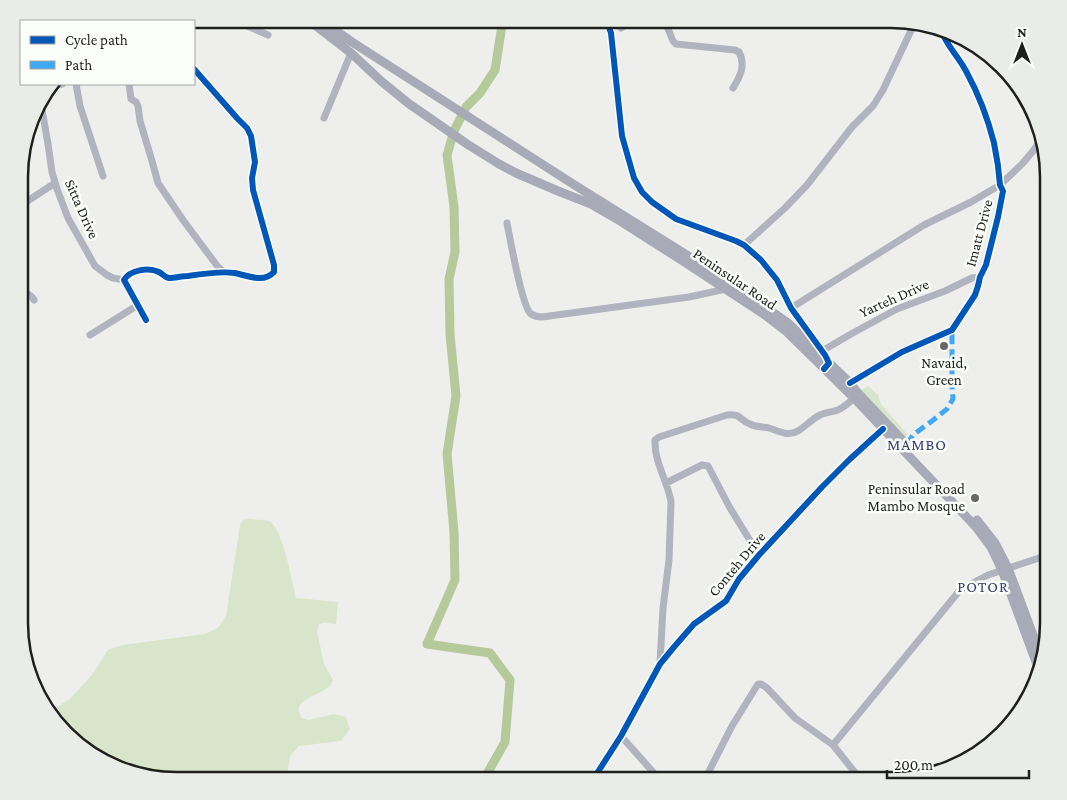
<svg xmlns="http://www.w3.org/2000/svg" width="1067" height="800" viewBox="0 0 1067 800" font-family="'Crimson Pro',serif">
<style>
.green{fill:#d9e5ca}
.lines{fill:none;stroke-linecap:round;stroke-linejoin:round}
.river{stroke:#b5c99a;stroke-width:9}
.minor{stroke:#b1b3be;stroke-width:7}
.major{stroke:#a8abb7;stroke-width:9}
.quiet{stroke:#3fa9f5;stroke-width:5;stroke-dasharray:10 5;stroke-linecap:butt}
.cycleway-casing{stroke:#fbfef8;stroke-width:9}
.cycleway{stroke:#0057b8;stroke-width:6}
.poi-dot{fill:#676866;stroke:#fbfef8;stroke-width:2}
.labels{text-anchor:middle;stroke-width:5;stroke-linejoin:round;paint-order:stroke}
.street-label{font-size:15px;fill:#1f201e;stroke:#fbfef8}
.poi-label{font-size:15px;fill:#1f201e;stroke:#fbfef8}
.neighbourhood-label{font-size:16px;letter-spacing:1px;fill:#383f7a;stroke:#fbfef8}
.rim{fill:none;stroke:#1f201e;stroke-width:2.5}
</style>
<rect width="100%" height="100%" fill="#eeefec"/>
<path class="green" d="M868 386 878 395 881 404 908 435 902 440 857 393Z
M249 519C255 520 264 519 269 521 283 528 292 582 296 598L338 602 336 624 324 623 319 624 317 631 324 664 333 680C328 696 303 693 298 710L302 718 308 720 334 714 346 717 350 729 341 741 299 746 290 756 286 781H166L116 769 73 742 51 715 55 708 70 699 92 675 108 650 122 645 205 634 218 628 226 616 240 525 243 520Z"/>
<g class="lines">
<path class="river" d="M485 781 488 772 505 742 510 680 490 653 427 644 455 580 454 532 447 454 456 396 450 334 449 279 455 252 454 207 447 155 454 131 466 107 480 93 495 70 503 19"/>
<path class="minor" d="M231 19 268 35
M606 19 611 33 622 136 634 178 642 192 652 202 676 219 736 241C753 250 767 265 777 282 783 291 786 301 792 310 801 324 813 341 825 354
M617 19 621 28 637 19
M664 19 673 41 676 44 735 50 739 52C746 65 740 77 733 88
M192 21 194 19
M76 84 80 106 103 176
M129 84 131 99 136 102 138 106 140 121 152 161 158 183 183 220 218 267 225 273
M40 97 57 85 62 84
M40 98 48 144 52 172 57 189 68 218 95 266 107 275 113 278 124 280
M324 118 351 53
M20 206 55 183
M507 223C510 238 522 307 531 314 534 316 538 317 542 317L689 297 726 289
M744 245 785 208 807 185 852 127 873 106 883 90 915 22
M20 288 32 297 34 300
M791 308 924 225 971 202 1000 185 1023 163 1033 151 1040 141
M146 320 124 280C130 270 148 267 159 272 163 274 164 277 169 278 175 278 182 276 188 276 201 274 222 271 234 273 247 275 263 284 274 272V265L253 190 252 178 255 162 251 136 247 128 237 118 194 69
M90 335 138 305
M822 351 851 334 897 309 945 291 972 278 980 277
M850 383 902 352 952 330 975 295 978 286 980 277 986 265 998 217 1003 191 1000 185C999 171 997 157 994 143 988 119 978 93 966 71 958 56 946 45 940 28
M1048 430 1047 427H1048
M666 483 702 465 708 466 730 508 759 555
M660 664 663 608 669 560 671 502C668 481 654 463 655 440L659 437 727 415C741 413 739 420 750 424 756 427 763 427 769 428 779 431 788 437 798 431 806 426 812 419 820 415 826 412 833 412 838 410 844 407 849 403 854 398
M621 736 661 781
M594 778 621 736 660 664 674 647 694 624 726 601 739 579 759 555 822 487 850 459 883 429
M704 781 732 726 758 684H761L767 688 795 718 833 745
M864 781 857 775 833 745 960 590 988 575 1048 555"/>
<path class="major" d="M307 19 351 53 381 81 408 103 467 144 499 164 516 173 558 191 591 204 617 219 686 263 765 315 787 332 854 398 976 527 991 547 1002 570 1039 670
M319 19 352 42 573 184 698 262 765 307 788 323 850 383 858 393 907 445
M977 520 995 543 1008 568 1042 659"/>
<path class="quiet" d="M907 444 913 435 932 421 947 409 953 399 952 385V330"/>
<defs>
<path id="cycleway" d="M606 19 611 33 622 136 634 178 642 192 652 202 676 219 736 241 744 245 761 260 777 280 791 308 825 355 829 363 824 369
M146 320 124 280C130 270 148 267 159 272 163 274 164 277 169 278 175 278 182 276 188 276 201 274 222 271 234 273 247 275 263 284 274 272V265L253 190 252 178 255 162 251 136 247 128 237 118 194 69
M850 383 902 352 952 330 975 295 978 286 980 277 986 265 998 217 1003 191 1000 185C999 171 997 157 994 143 988 119 978 93 966 71 958 56 946 45 940 28
M594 778 621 736 660 664 674 647 694 624 726 601 739 579 759 555 822 487 850 459 883 429"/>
</defs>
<use href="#cycleway" class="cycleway-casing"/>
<use href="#cycleway" class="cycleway"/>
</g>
<g class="poi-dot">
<circle cx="944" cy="346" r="5"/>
<circle cx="975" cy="498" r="5"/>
</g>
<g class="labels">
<g class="street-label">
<text transform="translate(82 209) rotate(66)" y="5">Sitta Drive</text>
<text transform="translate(979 233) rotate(-75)" y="5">Imatt Drive</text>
<text transform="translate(735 279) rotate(34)" y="5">Peninsular Road</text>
<text transform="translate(894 298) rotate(-24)" y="5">Yarteh Drive</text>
<text transform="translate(737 564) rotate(-50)" y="5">Conteh Drive</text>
</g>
<g class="poi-label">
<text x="944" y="368">Navaid,<tspan x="944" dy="17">Green</tspan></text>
<text x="965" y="494" text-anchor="end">Peninsular Road<tspan x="965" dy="17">Mambo Mosque</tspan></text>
</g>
<g class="neighbourhood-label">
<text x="917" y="450">MAMBO</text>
<text x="983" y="592">POTOR</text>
</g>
</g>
<path d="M0 0H1067V800H0ZM177 28H891A149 149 0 0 1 1040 177V623A149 149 0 0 1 891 772H177A149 149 0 0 1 28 623V177A149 149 0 0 1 177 28Z" fill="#e9ece7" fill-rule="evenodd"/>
<path class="rim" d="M177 28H891A149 149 0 0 1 1040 177V623A149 149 0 0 1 891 772H177A149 149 0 0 1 28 623V177A149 149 0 0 1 177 28Z"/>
<rect x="20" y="20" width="175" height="65" fill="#fbfef8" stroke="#a3a5a1"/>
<rect x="30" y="36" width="25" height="8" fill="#0057b8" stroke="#a3a5a1"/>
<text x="65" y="45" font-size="15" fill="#1f201e">Cycle path</text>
<rect x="30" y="61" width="25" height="8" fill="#3fa9f5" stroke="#a3a5a1"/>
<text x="65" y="70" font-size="15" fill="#1f201e">Path</text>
<g transform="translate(1022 45)" stroke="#fbfef8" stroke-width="4" paint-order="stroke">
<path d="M0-4L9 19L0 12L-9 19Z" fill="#1f201e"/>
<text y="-8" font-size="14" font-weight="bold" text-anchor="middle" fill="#1f201e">N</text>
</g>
<path d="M887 770v8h142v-8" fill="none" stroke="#1f201e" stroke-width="2.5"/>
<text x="894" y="770" font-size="15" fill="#1f201e" stroke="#fbfef8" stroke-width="4" paint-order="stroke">200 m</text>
</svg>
